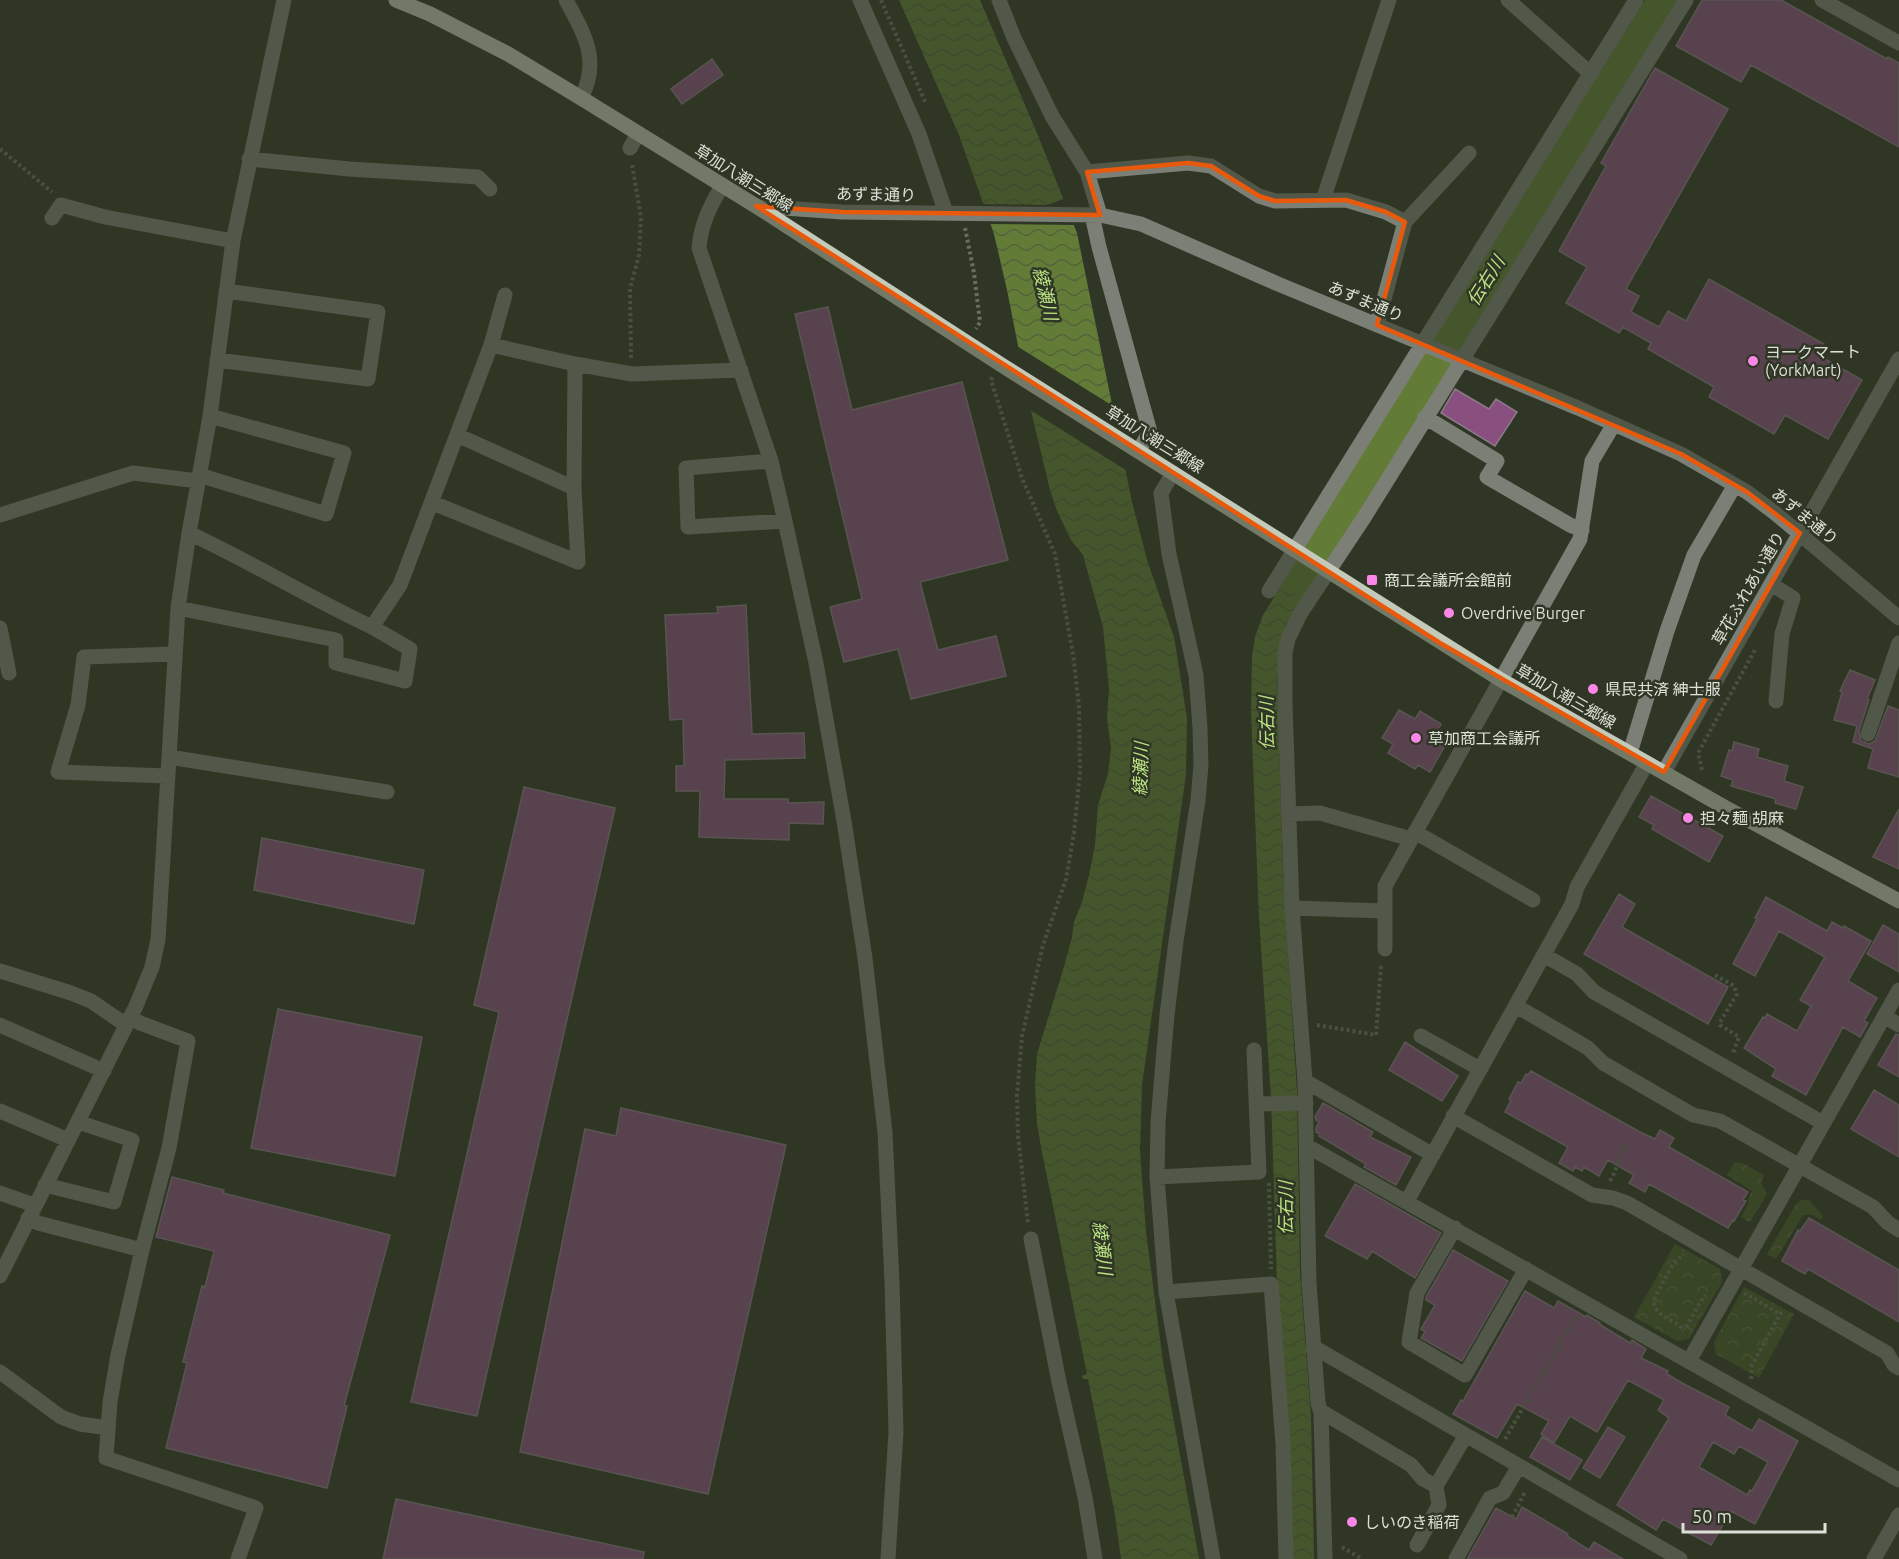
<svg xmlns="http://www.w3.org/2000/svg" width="1899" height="1559" viewBox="0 0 1899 1559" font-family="Ubuntu,'Noto Sans JP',sans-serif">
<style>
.forest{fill:url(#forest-crowns)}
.water{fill:url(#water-waves)}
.pier{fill:#2f3625}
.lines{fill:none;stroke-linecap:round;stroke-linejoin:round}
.river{stroke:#627c37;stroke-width:34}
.building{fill:#89507f;stroke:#8a7987;stroke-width:1.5;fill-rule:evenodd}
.path{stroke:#696f60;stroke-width:4;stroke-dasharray:3 3;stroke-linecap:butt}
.minor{stroke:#7b7f76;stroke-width:15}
.major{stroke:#c3cab9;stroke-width:15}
.marked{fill:none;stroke:#e8590c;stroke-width:4.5;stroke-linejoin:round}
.poi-dot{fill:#fa87e7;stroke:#2f3625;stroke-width:2}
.labels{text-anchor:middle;stroke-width:5;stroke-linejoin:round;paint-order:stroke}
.street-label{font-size:16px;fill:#dce0d6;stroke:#2f3625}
.poi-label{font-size:16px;fill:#dce0d6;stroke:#2f3625;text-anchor:start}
.water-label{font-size:18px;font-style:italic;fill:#bce382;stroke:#2f3625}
</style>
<defs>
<pattern id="forest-crowns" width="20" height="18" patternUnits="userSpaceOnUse" patternTransform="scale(1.5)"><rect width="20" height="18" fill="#465927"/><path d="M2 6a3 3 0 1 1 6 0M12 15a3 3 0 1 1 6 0" fill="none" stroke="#607146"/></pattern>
<pattern id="water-waves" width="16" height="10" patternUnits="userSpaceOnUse" patternTransform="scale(1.5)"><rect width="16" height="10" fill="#627c37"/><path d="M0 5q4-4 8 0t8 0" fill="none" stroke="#54623b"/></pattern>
</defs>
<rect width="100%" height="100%" fill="#2f3625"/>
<path class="forest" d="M1735 1162 1742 1163 1764 1175 1761 1183 1767 1194 1750 1222 1741 1217 1749 1202 1748 1199 1752 1191 1727 1175Z
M1801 1200H1809L1823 1216 1821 1220 1813 1215H1803L1776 1259 1767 1254 1796 1204Z
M1675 1244 1720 1269 1722 1282 1689 1339 1677 1341 1634 1317Z
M1744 1287 1794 1314 1759 1378 1716 1354 1714 1342Z"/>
<path class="water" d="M899 0H980L1037 133 1077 233 1132 502 1148 563 1174 637 1187 718 1186 774 1142 1085 1140 1151 1146 1232 1163 1362 1199 1559H1121L1115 1515 1088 1379H1083L1082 1376 1087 1374 1041 1147 1037 1124 1035 1086 1037 1054 1063 970 1072 937 1074 922 1082 902 1089 875 1095 845 1098 805 1108 774 1111 748 1107 719 1109 689 1103 627 1083 555 1071 540 1057 511 1050 490 1031 411 1007 290 994 234 959 135Z
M1316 529 1337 542 1286 625 1280 646 1277 682 1283 875 1297 1091 1300 1273 1311 1417 1314 1559H1292L1277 1281 1271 1097 1259 918 1251 711 1252 656 1255 637 1263 615Z"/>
<path class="pier" d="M1067 198 1077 225 987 224 980 204 1047 205Z
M1015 345 1116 408 1129 472 1027 408Z
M1311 535 1333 549 1309 587 1287 573Z"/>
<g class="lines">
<path class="river" d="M1300 576 1346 507 1665 0"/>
</g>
<path class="building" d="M1702 0H1781L1887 59 1888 57 1899 63V147L1751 65 1741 82 1676 46Z
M712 59 723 75 682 104 671 89Z
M1655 68 1728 109 1626 289 1639 296 1631 312 1659 327 1668 311 1686 321 1709 279 1824 344 1818 355 1862 380 1828 439 1785 415 1774 434 1709 397 1714 387 1648 349 1651 343 1623 327 1619 333 1566 303 1587 267 1559 251 1606 166 1601 163Z
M828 307 852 410 962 382 1008 560 920 582 938 650 996 636 1006 676 911 699 898 649 844 662 830 607 862 599 795 314Z
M1455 389 1489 409 1496 399 1517 412 1495 446 1441 413Z
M746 605 752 734 804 733 805 758 725 760 724 799H788V803L824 802 823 824 789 823V840L699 837 700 791H676V766H684L683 719 670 720 665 615 718 613 717 607Z
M1850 670 1875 680 1867 699 1869 700 1859 731 1861 741 1869 744 1875 741 1888 706 1899 710V777L1868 768 1873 749 1853 742 1857 726 1834 720 1842 692 1840 691Z
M1399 710 1415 719 1420 711 1441 724 1438 730 1450 737 1430 772 1418 765 1415 769 1388 753 1393 744 1382 738Z
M1734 742 1759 749 1757 757 1788 766 1784 781 1803 787 1796 809 1775 803 1776 799 1731 786 1733 780 1721 776 1729 750 1732 751Z
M524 787 615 808 477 1416 411 1402 499 1012 474 1005Z
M1651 796 1723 836 1709 862 1652 829 1654 825 1639 817Z
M1899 809V869L1873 857Z
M262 838 424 870 414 924 254 890Z
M1619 894 1635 904 1622 927 1728 987 1708 1024 1584 954Z
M1766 897 1827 931 1832 922 1843 928 1844 926 1871 941 1848 981 1877 998 1864 1021 1868 1023 1860 1037 1843 1027 1806 1095 1772 1076 1776 1069 1744 1048 1763 1017 1765 1018 1767 1014 1797 1031 1811 1006 1800 1000 1825 957 1779 931 1755 976 1733 964 1757 919 1755 918Z
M1883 925 1899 934V972L1867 954Z
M278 1009 422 1037 395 1176 251 1148Z
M1896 1034 1899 1035V1077L1878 1065Z
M1405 1042 1458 1076 1442 1101 1389 1070Z
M1531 1071 1640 1132 1655 1139 1660 1130 1674 1138 1669 1147 1748 1192 1743 1200 1746 1201 1734 1221 1733 1220 1728 1228 1649 1184 1645 1192 1629 1183 1634 1175 1608 1160 1599 1176 1584 1167 1582 1171 1575 1167 1573 1171 1559 1163 1568 1147 1505 1112 1511 1100 1509 1099 1518 1082 1521 1083 1526 1074 1528 1075Z
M1874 1090 1899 1105V1157L1851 1129Z
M1323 1103 1373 1132 1370 1137 1411 1157 1396 1185 1364 1167 1366 1164 1319 1136 1320 1134 1316 1132V1128L1319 1122 1316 1120 1315 1117Z
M621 1108 786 1145 708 1494 520 1452 585 1129 616 1136Z
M172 1177 224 1190 223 1193 390 1235 344 1406H347L327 1488 166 1448 187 1363 183 1362 202 1286 205 1287 214 1251 156 1237Z
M1355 1184 1441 1233 1415 1278 1372 1251 1367 1259 1325 1236Z
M1809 1218 1899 1270V1322L1808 1269 1805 1274 1782 1261 1798 1230 1800 1231Z
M1453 1250 1508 1281 1462 1361 1421 1338 1425 1332 1421 1329 1435 1305 1426 1300V1297Z
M1525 1291 1554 1308 1558 1301 1586 1317 1587 1315 1600 1323 1599 1324 1630 1343 1632 1340 1646 1349 1641 1358 1668 1371 1667 1374 1682 1383 1729 1407 1725 1415 1752 1431 1759 1419 1798 1441 1755 1524 1731 1511 1711 1545 1663 1519 1656 1530 1617 1505 1669 1418 1658 1410 1664 1400 1628 1380 1597 1432 1570 1416 1554 1443 1541 1434 1549 1421 1517 1404 1497 1438 1453 1414 1461 1400 1463 1401ZM1713 1442 1734 1454 1739 1446 1768 1462 1752 1491 1750 1490 1747 1495 1699 1467Z
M1608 1427 1625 1437 1600 1478 1583 1468Z
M1542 1437 1582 1460 1570 1480 1530 1457Z
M396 1499 644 1552 643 1559H383Z
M1522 1507 1568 1534 1567 1536 1589 1550 1594 1542 1623 1559H1467L1496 1508 1516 1519Z"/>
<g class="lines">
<path class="path" d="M881 0 926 104
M0 149 52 192
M965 228 974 273 980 322 976 329
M631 358 630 289 639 255 641 217 632 164
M992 377 991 380 1022 478 1055 554 1073 654 1079 706 1080 772 1074 833 1066 879 1043 945 1022 1036 1017 1095 1018 1136 1028 1223
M1702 770 1698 753 1756 648
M1715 975 1734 986 1737 994 1720 1022V1025L1739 1037 1733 1053
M1317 1025 1376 1035 1381 965
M1610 1181C1618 1168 1619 1154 1626 1142
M1269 1183 1271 1269
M1744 1293 1780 1314
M1686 1327 1701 1301 1706 1295
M1682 1328C1672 1318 1653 1316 1654 1299L1673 1264 1684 1254
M1751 1379 1752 1365 1780 1314 1783 1312
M1505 1439 1576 1316
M1512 1517 1525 1492
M1342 1547 1362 1559"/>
<path class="minor" d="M566 0C584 34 601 60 581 98
M860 0 919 134 946 213
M999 0 1014 38 1052 116 1087 172 1100 215
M1508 0 1591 74
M1822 0 1899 43
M630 148 638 134
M249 159 349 169 478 177 490 189
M1087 172 1188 163 1211 166 1259 196 1275 201 1346 200 1386 212 1405 222
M722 186C710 206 701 224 699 248L771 461 785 521 816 663 844 821 865 958 885 1132 892 1282 896 1432 888 1559
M1323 200 1389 0
M756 206 842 212 1100 215 1141 224 1278 284 1578 408 1681 454 1747 492 1775 513 1899 618
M1092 215 1099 247 1150 432 1139 450
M52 218 61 205 105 217 233 241
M1377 325 1405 222 1469 153
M491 345 505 295
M217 360 368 379 378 312 226 291
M1425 417 1497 461 1487 477 1570 525 1582 530
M457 435 574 488
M771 461 686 468 688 527 785 521
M1173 473 1161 493 1169 554 1196 675 1200 728 1201 765 1198 800 1176 941 1167 1015 1158 1122 1157 1177 1166 1292 1213 1559
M199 475 326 514 344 453 210 416
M433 503 578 562 574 488 575 364
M0 515 133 473 198 481
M189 533C251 562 310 598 372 627L400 585 491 345 575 364 632 374 741 370
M1771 584 1793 598 1782 634 1776 701
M1269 591 1636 0
M178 608 336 640V663L405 681 410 649 372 627
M0 628 9 673
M1868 734 1899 643
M1630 753 1667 631 1694 555 1735 485
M169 757 387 792
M1664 772 1899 359
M167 776 58 772 78 705 84 657 175 654
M1288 814 1320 813 1411 839
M1415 832 1533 900
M1292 908 1285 704V653L1288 639 1300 614 1365 516 1686 0
M1385 949V911
M1544 955 1577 974 1594 992 1823 1123
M0 971 71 993 91 1001 126 1025
M1516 1006 1588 1048 1603 1063 1693 1115 1720 1121 1873 1207 1888 1223 1899 1230
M1884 1016 1899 1025
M130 1017 140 1023 188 1041 169 1148 142 1250 118 1355 110 1402 106 1458 256 1508 238 1559
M0 1025 104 1071
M1421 1036 1480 1069
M1305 1081 1433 1155
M1257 1104 1306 1103
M0 1111 68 1140
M1453 1116 1592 1195 1613 1198 1627 1203 1887 1353 1894 1365 1899 1368
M1307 1146 1899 1480
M1157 1177 1259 1172 1254 1050
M45 1185 114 1202 132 1140 78 1122
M0 1193 34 1205
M1407 1201 1572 904 1577 887 1647 763
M28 1218 38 1223 142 1250
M1455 1228 1417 1293 1409 1342 1465 1375 1526 1269
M1031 1239 1059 1382 1085 1497 1095 1559
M0 1276 136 1006 152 967 158 940 178 608 189 533 210 416 233 241 284 0
M1166 1292 1271 1284 1283 1444 1286 1559
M1313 1349H1317L1680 1559
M1689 1361 1899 990
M0 1372 61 1417 80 1424 108 1428
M1321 1413H1324L1411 1465 1423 1479 1436 1486 1466 1435
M1417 1545 1439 1505 1436 1486
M1325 1559 1321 1413 1318 1403 1309 1283 1305 1081 1292 908 1385 911V886L1580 539 1592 461 1614 424
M1456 1559 1490 1498 1503 1493 1519 1466
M1874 1559 1899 1515"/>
<path class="major" d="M396 0 430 14 508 54 581 98 756 206 1000 364 1501 680 1726 808 1899 901"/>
</g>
<path d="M0 0H1899V1559H0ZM1188 163 1211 166 1259 196 1275 201 1346 200 1386 212 1405 222 1377 325 1681 454 1747 492 1800 533 1664 772 1440 643 756 206 842 212 1100 215 1087 172Z" fill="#2f3625" fill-opacity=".55" fill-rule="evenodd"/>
<path class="marked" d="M1188 163 1211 166 1259 196 1275 201 1346 200 1386 212 1405 222 1377 325 1681 454 1747 492 1800 533 1664 772 1440 643 756 206 842 212 1100 215 1087 172Z"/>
<g class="poi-dot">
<circle cx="1753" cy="361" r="6"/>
<rect x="1366" y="574" width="12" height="12" rx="3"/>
<circle cx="1449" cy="613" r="6"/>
<circle cx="1593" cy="689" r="6"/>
<circle cx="1416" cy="738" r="6"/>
<circle cx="1688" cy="818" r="6"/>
<circle cx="1352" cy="1522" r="6"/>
</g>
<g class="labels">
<g class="street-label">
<text transform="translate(744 178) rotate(32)" y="6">草加八潮三郷線</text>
<text transform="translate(876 194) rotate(1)" y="6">あずま通り</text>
<text transform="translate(1366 301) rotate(23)" y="6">あずま通り</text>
<text transform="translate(1155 439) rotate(32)" y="6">草加八潮三郷線</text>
<text transform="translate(1805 516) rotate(39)" y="6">あずま通り</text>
<text transform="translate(1748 588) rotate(-60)" y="6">草花ふれあい通り</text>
<text transform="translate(1566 696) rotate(30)" y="6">草加八潮三郷線</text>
</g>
<g class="poi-label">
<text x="1765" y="358">ヨークマート<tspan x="1765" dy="18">(YorkMart)</tspan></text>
<text x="1384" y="586">商工会議所会館前</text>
<text x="1461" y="619">Overdrive Burger</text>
<text x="1605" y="695">県民共済 紳士服</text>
<text x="1428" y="744">草加商工会議所</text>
<text x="1700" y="824">担々麺 胡麻</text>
<text x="1364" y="1528">しいのき稲荷</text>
</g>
<g class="water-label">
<text transform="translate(1486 281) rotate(-58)" y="6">伝右川</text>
<text transform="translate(1045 294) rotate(77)" y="6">綾瀬川</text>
<text transform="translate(1267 723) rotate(-91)" y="6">伝右川</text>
<text transform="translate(1141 769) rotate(-88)" y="6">綾瀬川</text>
<text transform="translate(1286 1208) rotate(-90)" y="6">伝右川</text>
<text transform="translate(1102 1248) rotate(83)" y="6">綾瀬川</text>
</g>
</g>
<path d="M1683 1523v9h142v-9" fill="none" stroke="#dce0d6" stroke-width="3"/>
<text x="1692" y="1523" font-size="18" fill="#dce0d6" stroke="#2f3625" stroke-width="4.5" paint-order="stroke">50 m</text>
</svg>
